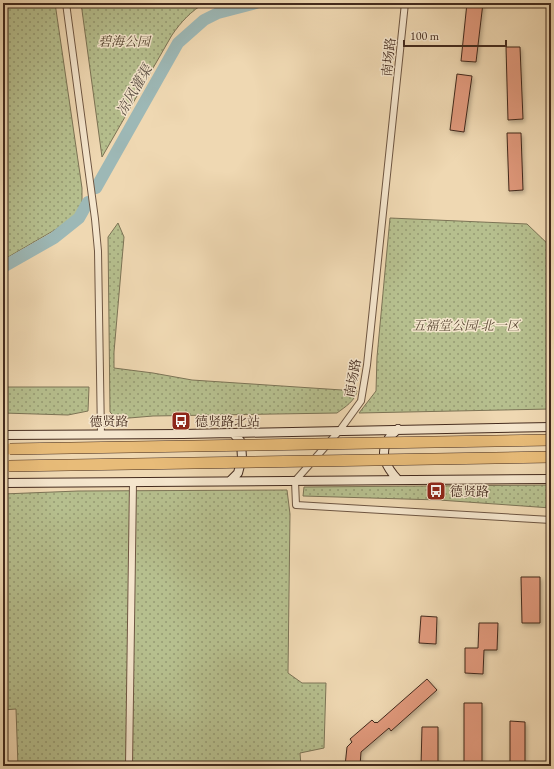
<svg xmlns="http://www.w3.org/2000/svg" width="554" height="769" viewBox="0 0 554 769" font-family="'EB Garamond','Noto Serif SC',serif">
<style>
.grass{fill:url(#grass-dots);stroke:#7c7456}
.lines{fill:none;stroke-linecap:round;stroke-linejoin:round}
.river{stroke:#9db8b6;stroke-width:12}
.building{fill:#e0997b;stroke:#432a1d;filter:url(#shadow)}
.street-casing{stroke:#6e5642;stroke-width:8}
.secondary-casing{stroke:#432a1d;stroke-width:10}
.street{stroke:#f5e6cd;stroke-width:6}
.secondary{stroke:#f5e6cd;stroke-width:8}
.highway-bridge-casing{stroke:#432a1d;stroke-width:12;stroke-linecap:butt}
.highway-bridge{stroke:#e8bc79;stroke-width:11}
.labels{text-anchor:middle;stroke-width:3;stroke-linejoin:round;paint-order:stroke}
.park-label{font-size:13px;font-style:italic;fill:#5a4834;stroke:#f5e6cd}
.street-label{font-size:13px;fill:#432a1d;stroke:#f5e6cd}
.poi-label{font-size:13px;fill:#432a1d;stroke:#f5e6cd;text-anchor:start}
.water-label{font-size:14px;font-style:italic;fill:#5a4e43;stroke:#f5e6cd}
</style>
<defs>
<pattern id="grass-dots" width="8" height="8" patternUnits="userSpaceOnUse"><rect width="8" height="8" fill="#b6bf8e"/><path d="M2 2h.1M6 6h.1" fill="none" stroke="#969b73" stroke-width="1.8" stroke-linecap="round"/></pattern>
<filter id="shadow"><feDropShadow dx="1.5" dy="2.5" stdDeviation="2" flood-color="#0004"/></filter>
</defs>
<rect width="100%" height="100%" fill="#efd8b2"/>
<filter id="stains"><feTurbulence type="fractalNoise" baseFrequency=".005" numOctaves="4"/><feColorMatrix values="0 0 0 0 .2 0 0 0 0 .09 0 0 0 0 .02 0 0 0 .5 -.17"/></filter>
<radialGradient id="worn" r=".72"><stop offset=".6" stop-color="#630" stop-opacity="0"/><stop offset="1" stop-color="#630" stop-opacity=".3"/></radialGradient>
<path class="grass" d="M3 3H55L82 188V202L76 215 65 224 3 260Z
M81 3H205C191 11 181 22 172 35L102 157Z
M390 218 527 224 551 247V409L359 413 376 391 377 357Z
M118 223 124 237 114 352V368L153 373 192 380 357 391C355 401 345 407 337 413L153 416 117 419 110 412 108 237Z
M3 387H89L88 411 68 415 3 413Z
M551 485V508L439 500 303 496 304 487Z
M287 490 290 514 288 673 302 683H326L324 748 300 753 301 766H18L16 709 3 710V494L78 491Z"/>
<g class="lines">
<path class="river" d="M96 188 178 43 204 20 218 13 256 3
M3 267 54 238 79 218 88 202"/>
</g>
<path class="building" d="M467 3H483L476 62 461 61Z
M506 47H520L523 119 508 120Z
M457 74 472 76 464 132 450 130Z
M507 133H521L523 190 509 191Z
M521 577H540V623H522Z
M421 616 437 617 436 644 419 643Z
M479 623H498L497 650H484L483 674 465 673V648H478Z
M427 679 437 690 391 731 389 728 361 752 360 766H345L347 747 352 742 350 739 372 720 375 723 376 722 377 723Z
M464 703H482V766H464Z
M510 721 525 722V766H510Z
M422 727H438V766H421Z"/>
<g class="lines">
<defs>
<path id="street" d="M66 3 95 219 98 251 101 435
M405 3 367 365 361 401 340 430 295 481 296 505 551 520
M129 766 133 482"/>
<path id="secondary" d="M398 429C395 432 391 435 389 438 378 454 387 468 398 480
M3 435 183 434 551 427
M230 481 238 473 242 458 241 442 233 433
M3 483 551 479"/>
</defs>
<use href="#street" class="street-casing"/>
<use href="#secondary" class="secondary-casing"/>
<use href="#street" class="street"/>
<use href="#secondary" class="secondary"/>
<defs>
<path id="highway-bridge" d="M10 449 551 440
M9 466 551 457"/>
</defs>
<use href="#highway-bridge" class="highway-bridge-casing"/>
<use href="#highway-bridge" class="highway-bridge"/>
</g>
<defs>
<symbol id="bus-square" viewBox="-11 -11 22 22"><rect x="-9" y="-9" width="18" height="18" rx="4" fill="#8f2418" stroke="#f5e6cd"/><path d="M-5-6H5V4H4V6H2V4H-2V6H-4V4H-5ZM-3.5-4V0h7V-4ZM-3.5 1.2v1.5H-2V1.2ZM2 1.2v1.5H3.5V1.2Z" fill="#fff"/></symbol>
</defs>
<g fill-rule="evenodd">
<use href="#bus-square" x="170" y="410" width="22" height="22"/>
<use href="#bus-square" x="425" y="480" width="22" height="22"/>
</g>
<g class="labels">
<g class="park-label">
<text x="124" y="46">碧海公园</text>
<text x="466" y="330">五福堂公园-北一区</text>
</g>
<g class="street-label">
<text transform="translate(388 57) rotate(-84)" y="5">南场路</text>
<text transform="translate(352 378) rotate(-79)" y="5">南场路</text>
<text transform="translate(109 421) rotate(-1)" y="5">德贤路</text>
</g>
<g class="poi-label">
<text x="195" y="426">德贤路北站</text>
<text x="450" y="496">德贤路</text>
</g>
<g class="water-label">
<text transform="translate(134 90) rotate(-60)" y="5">凉风灌渠</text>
</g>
</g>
<rect width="554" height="769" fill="none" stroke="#efd8b2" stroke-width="16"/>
<rect x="4" y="4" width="546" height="761" fill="none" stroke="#432a1d" stroke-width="2"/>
<rect x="8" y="8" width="538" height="753" fill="none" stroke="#432a1d"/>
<path d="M404 40v6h102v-6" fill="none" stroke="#432a1d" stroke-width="2"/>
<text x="410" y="40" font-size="12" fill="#432a1d" stroke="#f5e6cd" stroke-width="3" paint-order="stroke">100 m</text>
<rect width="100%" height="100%" filter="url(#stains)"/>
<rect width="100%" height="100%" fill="url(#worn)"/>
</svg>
